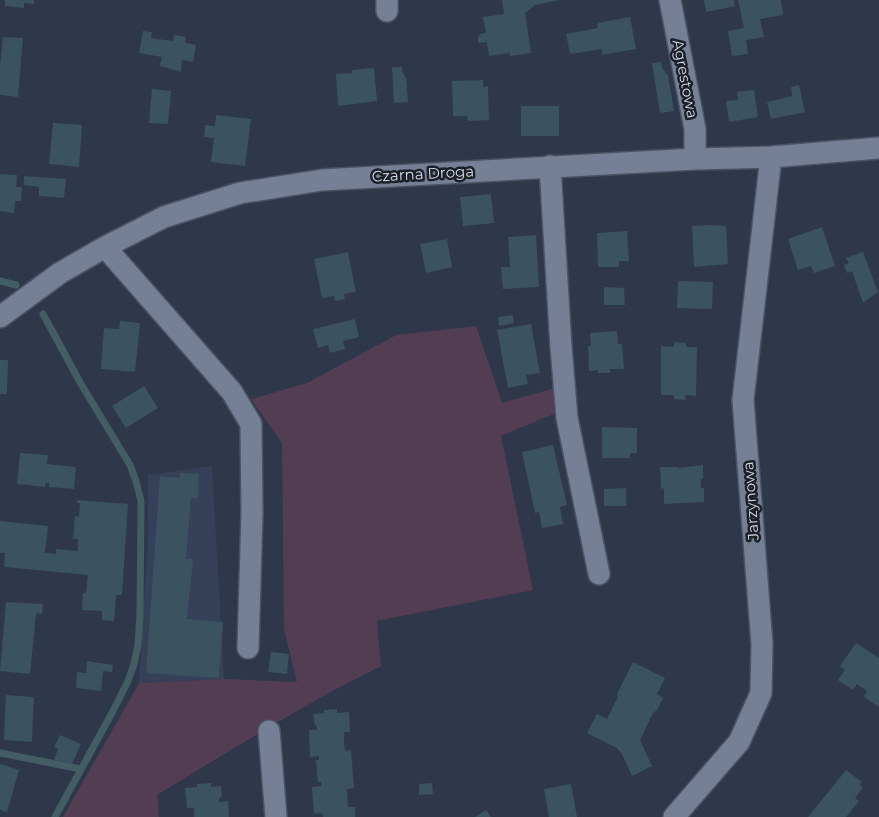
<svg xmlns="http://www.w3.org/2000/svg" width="879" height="817" viewBox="0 0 879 817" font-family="Montserrat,sans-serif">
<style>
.built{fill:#364059}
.green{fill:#533d53}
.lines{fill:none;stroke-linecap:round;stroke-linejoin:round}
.stream{stroke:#435d64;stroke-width:7}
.building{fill:#3b5260}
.minor-casing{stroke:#4b5263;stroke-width:24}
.minor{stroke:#757f95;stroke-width:21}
.labels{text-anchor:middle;stroke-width:5;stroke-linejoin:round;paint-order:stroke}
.street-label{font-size:15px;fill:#d2d7e4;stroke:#1b1f28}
</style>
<rect width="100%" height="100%" fill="#2f374b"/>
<path class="built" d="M212 466 224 679 139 683 148 538V475Z"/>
<path class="green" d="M476 326 502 403 555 388 556 413 501 436 533 590 377 621 381 666C304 704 231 750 157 795L159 817H63L139 683 224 679 297 682 284 629 282 443 251 399 307 383 396 335Z"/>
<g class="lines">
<path class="stream" d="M0 281 16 285
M43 314 81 384 130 465 136 481 141 501 140 615 138 645 134 664 128 681 113 711 55 817
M0 753 81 769"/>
</g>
<path class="building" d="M5 0H34V4L24 3V8L5 6Z
M502 0H560L535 5 525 13 531 53 510 56V53L489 56 487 42 478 43V37L480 34 486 33 483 17 504 14Z
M704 0H734L735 6 706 12Z
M738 0H781L783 15 760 19 764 37 746 40 748 54 732 56 728 31 744 28Z
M630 17 636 49 602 55V49L570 54 566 34 598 28 597 23Z
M143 31 152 32 151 38 173 41 174 35 186 37 185 43 196 45 193 62 182 60 181 72 160 66 162 57 139 53Z
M3 37 23 38 18 97 0 95V68Z
M661 62 662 68 668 75 674 111 660 113 652 63Z
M392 67H402L403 74H404L405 77H406L408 102 394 103Z
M374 68 377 101 338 106 336 74 352 73V70Z
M483 80V87L488 86 489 120 468 121 467 116H453L452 81Z
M799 85 805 112 771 119 767 102 792 96 791 87Z
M152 89 171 91 168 124 149 123Z
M754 90 758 117 729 122 726 101 738 100 737 92Z
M521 106H559V136H521Z
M216 115 251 119 245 166 211 162 214 138 204 137 205 125 215 126Z
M53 123 82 125 79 167 49 164Z
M0 174 17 175 16 187H22L21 201H15L14 213 0 211Z
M24 176 66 179 64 198 39 196V187L24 185Z
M491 194 494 223 463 226 460 197Z
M712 225 726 226 728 264 694 267 692 226Z
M822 227 835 266 814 273 811 266 798 270 788 239Z
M627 231 629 261H619V267H598L597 233Z
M536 235 539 287 503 289 501 267H510L508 237Z
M447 239 452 267 426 273 420 244Z
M348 252 356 292 344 294 345 299 335 301 334 296 322 298 314 259Z
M863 252 878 292 863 303 852 271 847 273 844 265 849 263 846 258Z
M678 281 713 282 712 309 677 308Z
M604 287 624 288 625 305H604Z
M513 315 514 323 499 326 498 317Z
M355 319 359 337 343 341 345 349 330 353 328 345 318 348 313 329Z
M120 321 140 323 135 372 101 369 104 328 119 329Z
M531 324 540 373 526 375 528 384 508 388 497 330Z
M617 331 618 344H622L624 369H610V373H598V370L589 371 588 346H591L590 333Z
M674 342 686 343V347H697L696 396 685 395 686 400 674 399V395H661V346L674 347Z
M0 360H8L7 394H0Z
M144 386 158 408 126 428 112 406Z
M602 427 637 428V453H630V458H602Z
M553 445 567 505 560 507 563 524 542 528 539 512 535 513 522 452Z
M20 453 48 455 47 464 76 467 74 489 49 487V483H45V487L17 484Z
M703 465V479H701V488H704V502L664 504V488L661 489 660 467H678V468Z
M180 473 199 474 198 498H191L186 559H193L187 619 223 622 219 678 146 673 160 476 180 478Z
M626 488V506H604V489Z
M77 500 128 504 122 595H116L114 621 102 620V611L82 610 83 593H86L88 575 4 567 5 553H0V521L48 526 45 553 56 554V549L78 551V539H73L75 516 79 517 80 503H77Z
M6 602 43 604 42 614 36 613 30 674 0 671Z
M856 643 879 658V707L864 697 867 691 857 684 853 690 838 680 845 670 840 666Z
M271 652 289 654 287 674 268 672Z
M87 661 113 665 112 672 103 671 101 691 76 688 77 672 86 673Z
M633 662 665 678 657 694 663 698 657 710 653 713 640 740 652 766 632 776 622 754 617 748 587 733 597 714 607 719 618 697 617 694Z
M6 695 34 697 32 742 4 740Z
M337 709V713L349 712 350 732H344V742L345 751 351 750 354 788 347 789 348 807H355V817H323L322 813 314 814 312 787 321 786V782H318L316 760H319V756L310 757 309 730H317V725L315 726 313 714 324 713V710Z
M60 735 81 744 72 764 54 760 58 749 54 747Z
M0 764 19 770 7 812 0 810Z
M846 770 862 782 859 785 863 787 855 798 859 801 846 817H808Z
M211 783V787L221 786 222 797 219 798V802L228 801 229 817H194V808H187L185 788 197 787V784Z
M432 783 433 794 419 795V784Z
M571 784 577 817H549L544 789Z
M486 810 491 817H475Z"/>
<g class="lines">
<defs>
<path id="minor" d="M670 0 695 129V159
M387 11V0
M550 166 561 347 567 418 599 574
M105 247 232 392 251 424 252 513 248 648
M0 317 60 273 105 247 164 217 240 193 322 180 695 159 771 157 879 148
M269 731 276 817
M674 817 739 742 761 693 762 644 743 400 771 157"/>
</defs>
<use href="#minor" class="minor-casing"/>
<use href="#minor" class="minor"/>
</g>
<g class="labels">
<g class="street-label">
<text transform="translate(685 79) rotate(79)" y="5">Agrestowa</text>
<text transform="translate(423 174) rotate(-3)" y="5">Czarna Droga</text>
<text transform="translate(751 501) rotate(-94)" y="5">Jarzynowa</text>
</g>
</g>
</svg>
